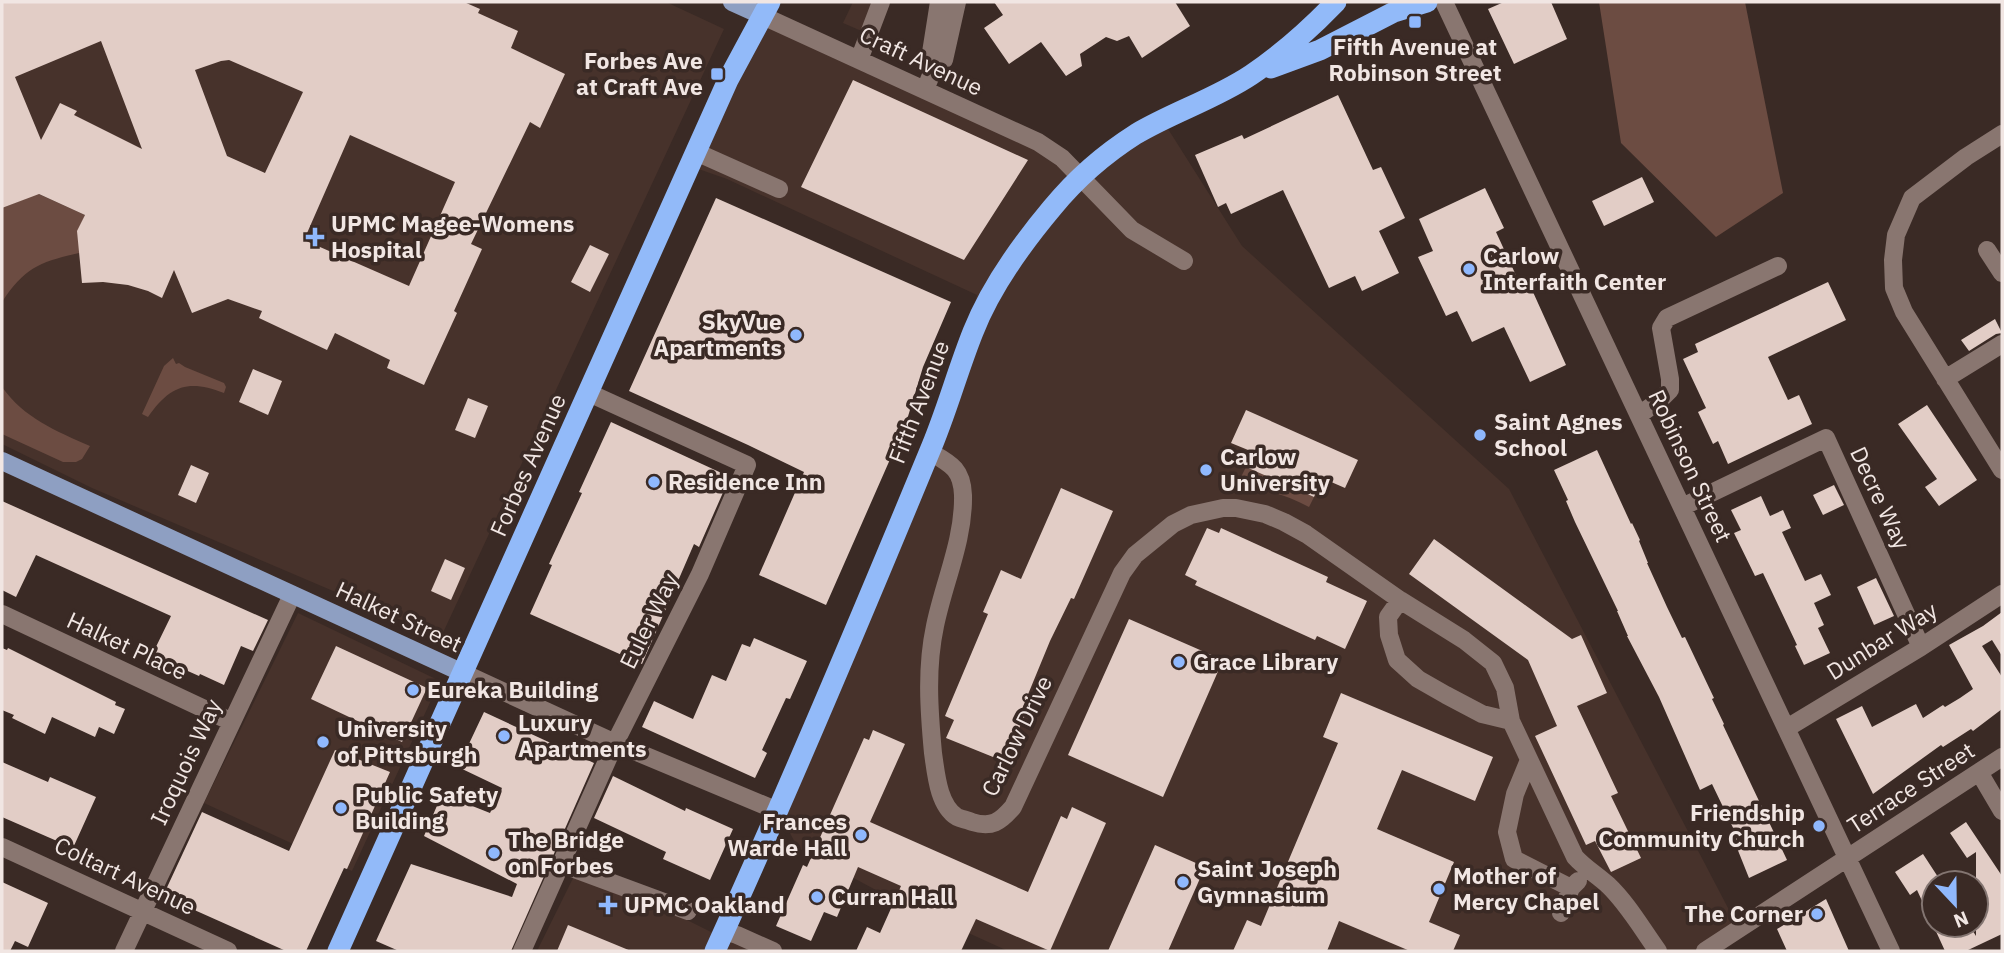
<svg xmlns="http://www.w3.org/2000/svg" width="2004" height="953" viewBox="0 0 2004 953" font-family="'IBM Plex Sans',sans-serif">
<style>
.built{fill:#47322b}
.green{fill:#6c4c42}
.building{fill:#e2cdc6;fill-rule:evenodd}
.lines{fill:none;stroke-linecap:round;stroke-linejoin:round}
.minor{stroke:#897670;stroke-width:18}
.major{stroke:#8e9fc2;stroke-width:18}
.highway{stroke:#92baf9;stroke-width:21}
.poi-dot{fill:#8fb8fd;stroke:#3a2a25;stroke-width:2.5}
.labels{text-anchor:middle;stroke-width:7;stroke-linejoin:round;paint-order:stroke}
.poi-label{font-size:23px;font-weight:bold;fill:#f1e6e3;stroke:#3a2a25;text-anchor:start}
.street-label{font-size:23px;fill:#f1e6e3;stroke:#3a2a25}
</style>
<rect width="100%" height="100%" fill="#3a2a25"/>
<path class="built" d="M2 2H666L724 29 441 637 92 488 2 444Z
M853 2H888L873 36 843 23Z
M763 16 1038 142 1082 177 1163 121 1242 246 1509 489 1739 929 1704 951H1008L887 896 798 848 778 811 952 400 977 295 727 179 690 166Z
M298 613 440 681 352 871 204 803Z
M579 866 735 944 751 951H537Z"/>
<path class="green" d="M1599 2H1745L1783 193 1716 237 1621 143Z
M22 190 32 191 85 215 80 226 79 253C40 262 25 267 2 302V208L25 199Z
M173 358 176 364 179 363 185 367 224 383 226 387 224 393C189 379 170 385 148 417L142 414 164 366Z
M2 387C24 418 56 431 90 446L82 459 76 462H63L2 434Z
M1246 467 1314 497 1309 507C1286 495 1262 487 1236 487Z"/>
<path class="building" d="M2 2H464L480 9 478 13 518 31 511 48 565 74 540 128 530 122 471 244 482 249 454 311 457 313 424 385 387 368 390 360 335 333 327 350 259 318 262 311 228 299 192 313 174 270 162 298 148 291 128 285 103 282 82 283 77 231 85 215 39 194 2 208ZM101 41 142 149 74 115 77 111 60 103 41 140 15 77ZM229 60 303 92 265 173 227 156 195 70 221 61ZM350 135 455 182 409 286 304 240Z
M994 2H1175L1190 26 1142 58 1129 36 1117 41 1106 37 1080 54 1082 66 1066 76 1041 42 1009 64 984 28 1003 15Z
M1504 2H1551L1567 39 1514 64 1488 9Z
M853 80 1028 160 964 260 801 187Z
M1338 95 1373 170 1381 167 1405 218 1379 231 1399 273 1362 291 1355 276 1329 288 1283 190 1231 214 1226 203 1218 207 1195 155 1242 135 1244 139Z
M1642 177 1654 202 1604 226 1592 201Z
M1485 188 1504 228 1496 232 1520 284 1528 281 1566 365 1530 382 1504 327 1472 342 1457 311 1446 316 1418 257 1433 251 1419 219Z
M716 198 951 302 923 367 906 423 826 605 759 575 804 472 748 445 629 391Z
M590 245 609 254 590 292 571 282Z
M1828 282 1846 320 1768 357 1788 400 1799 395 1812 424 1728 464 1718 441 1713 444 1698 412 1706 408 1683 359 1698 352 1695 344Z
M1995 319 2002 333 1996 334 1969 351 1961 340Z
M253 369 282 381 268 415 239 402Z
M468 398 488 406 475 438 455 430Z
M1927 405 1977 480 1939 506 1925 487 1937 479 1898 424Z
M1246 410 1358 460 1345 488 1322 478 1314 497 1246 467 1253 452 1231 443Z
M611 422 728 476 723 487 725 488 699 547 694 544 642 664 530 614 552 565 549 564 582 493 579 492Z
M1597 450 1631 524 1632 523 1640 540 1639 541 1648 563H1647L1667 607 1682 638 1685 637 1714 698 1712 699 1724 724 1723 725 1787 860 1749 878 1733 838 1737 836 1712 784 1700 790 1659 697 1627 636H1628L1617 611H1618L1575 522 1566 501 1568 500 1554 470Z
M191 465 209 473 196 503 178 495Z
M1834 485 1844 505 1823 515 1813 495Z
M1061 488 1113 511 1074 599 1071 598 1050 641 1022 709 1027 711 1006 757 999 755 998 759 946 738 954 720 945 716 988 614 983 612 1001 570 1021 579Z
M1761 496 1770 516 1783 510 1791 528 1782 532 1805 581 1821 574 1831 595 1814 603 1824 625 1818 628 1830 653 1804 665 1795 646 1797 645 1763 573 1755 576 1734 533 1741 530 1731 510Z
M2 501 268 620 253 651 241 646 224 685 200 674 199 676 152 655 171 616 36 555 16 597 2 590Z
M1207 528 1219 533 1221 528 1328 577 1326 582 1367 601 1345 649 1317 636 1315 640 1195 585 1197 581 1185 575Z
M1434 539 1572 639 1581 635 1607 693 1577 706 1618 793 1611 796 1641 858 1611 872 1595 841 1586 845 1535 736 1557 726 1528 660 1409 574Z
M445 559 465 568 451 600 431 591Z
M1876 578 1894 616 1874 625 1857 587Z
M2002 612V656L1992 640 1982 646 2002 677V709L1973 731 1971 729 1943 747 1941 745 1873 794 1836 719 1862 706 1872 727 1916 704 1923 718 1943 705 1945 707 1960 698 1973 689 1949 645 1983 626Z
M1129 619 1223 660 1163 797 1068 755Z
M754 638 807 661 790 699 786 698 762 750 767 753 755 778 642 727 654 701 693 719 712 675 726 681 742 644 750 647Z
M336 646 427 688 402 742 311 699Z
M2 648 7 650 8 648 116 702 115 705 125 709 114 734 99 727 95 737 52 717 45 734 12 718 14 715 2 710Z
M1341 693 1493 757 1475 801 1402 770 1377 829 1454 862 1429 922 1460 935 1453 951H1410L1339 921 1327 951H1233L1247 920 1261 926 1338 743 1323 737Z
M484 712 594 763 511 951H399L376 941 411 864 512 897 517 884 424 836 442 794 490 813 502 788 458 767Z
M873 730 905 744 870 822 1028 892 1061 816 1067 819 1072 807 1106 823 1050 951 976 919 961 951H856L867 927 880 933 901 886 858 867 837 917 824 912 811 941 776 926 803 865 807 867 864 738 869 740Z
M335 750 390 772 347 869 344 868 306 951H286L163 896 202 812 289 851Z
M2 762 48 782 50 777 96 797 73 848 2 817Z
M613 776 685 811 686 808 733 829 710 880 663 859 666 852 594 818Z
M1966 822 2002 876V934L1966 951H1945L1917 890 1910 895 1895 872 1923 854 1938 877 1934 879V925H1969L1976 936V852L1967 858 1950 833Z
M1155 845 1205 867 1168 951H1108Z
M2 882 48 903 28 947 15 941 10 951H2Z
M1826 899 1849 951H1787L1777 929Z
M568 925 631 951H557Z"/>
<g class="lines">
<path class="minor" d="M1444 2 1891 951
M763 16 1038 142 1062 158 1132 230 1184 261
M859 60 881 2
M935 65 930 59 939 2
M925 90 935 65 944 60 957 2
M2002 134 1966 157 1912 198 1896 235 1893 260 1894 288 1904 312 2002 470
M696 152 779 189
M1987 250 2002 273
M1945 379 2002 344
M1639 415 1660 400 1670 390V379L1661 328 1667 318 1778 266
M930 452C951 464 962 469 963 495 964 540 944 582 935 626 926 668 929 710 933 753 936 773 938 805 957 817 961 819 968 820 972 822 992 828 1000 822 1013 807L1122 573 1135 555 1173 524 1191 515 1223 508H1236L1265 514 1284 522 1306 534 1400 600 1464 640 1493 663 1505 688 1511 721 1575 857C1585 868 1597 875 1608 885 1628 904 1642 929 1658 951
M1682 507 1826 438 1921 647
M1400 600 1388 617 1389 635 1397 660 1418 679 1446 695 1482 714 1511 721
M2 614 232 722
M463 673 615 743 778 811
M1787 728 1921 647 2002 594
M1529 760 1515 794 1507 832 1514 859 1571 888
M1979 772 2002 811
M2 847 228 951
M561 864 688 911
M1561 913 1571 888 1578 881
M724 931 737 935 773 951
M124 951 292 595
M522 951 615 743 700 574 747 465 589 393
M1705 951 2002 757"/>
<path class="major" d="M732 2 763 16
M2 461 463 673"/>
<path class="highway" d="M1271 68 1320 50 1394 12 1427 2
M338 951 728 80 770 2
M715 951C790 787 860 620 929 453 946 414 957 372 973 332 991 286 1021 245 1052 208 1075 180 1106 153 1136 134 1173 112 1215 99 1251 75 1282 54 1310 29 1336 2"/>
</g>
<g class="poi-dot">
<rect x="1408" y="15" width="14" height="14" rx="3.5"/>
<rect x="710" y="67" width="14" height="14" rx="3.5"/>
<path d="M311.5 226.5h7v7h7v7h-7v7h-7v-7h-7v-7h7z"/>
<circle cx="1469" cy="269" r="7"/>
<circle cx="796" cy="335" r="7"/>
<circle cx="1480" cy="435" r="7"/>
<circle cx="1206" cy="470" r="7"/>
<circle cx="654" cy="482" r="7"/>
<circle cx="1179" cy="662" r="7"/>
<circle cx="413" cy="690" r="7"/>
<circle cx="504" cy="736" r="7"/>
<circle cx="323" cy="742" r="7"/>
<circle cx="341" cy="808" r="7"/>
<circle cx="1819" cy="826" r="7"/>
<circle cx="861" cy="835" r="7"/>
<circle cx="494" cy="853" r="7"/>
<circle cx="1183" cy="882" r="7"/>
<circle cx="1439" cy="889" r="7"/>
<circle cx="817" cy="897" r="7"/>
<path d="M604.5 894.5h7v7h7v7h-7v7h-7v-7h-7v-7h7z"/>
<circle cx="1817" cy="914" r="7"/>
</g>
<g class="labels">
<g class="poi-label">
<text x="1415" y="55" text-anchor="middle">Fifth Avenue at<tspan x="1415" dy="26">Robinson Street</tspan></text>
<text x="703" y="69" text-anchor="end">Forbes Ave<tspan x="703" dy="26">at Craft Ave</tspan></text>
<text x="331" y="232">UPMC Magee-Womens<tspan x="331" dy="26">Hospital</tspan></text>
<text x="1483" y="264">Carlow<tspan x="1483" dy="26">Interfaith Center</tspan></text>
<text x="782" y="330" text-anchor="end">SkyVue<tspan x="782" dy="26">Apartments</tspan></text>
<text x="1494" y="430">Saint Agnes<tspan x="1494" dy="26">School</tspan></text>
<text x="1220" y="465">Carlow<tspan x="1220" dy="26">University</tspan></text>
<text x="668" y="490">Residence Inn</text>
<text x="1193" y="670">Grace Library</text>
<text x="427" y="698">Eureka Building</text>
<text x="518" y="731">Luxury<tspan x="518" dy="26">Apartments</tspan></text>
<text x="337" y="737">University<tspan x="337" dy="26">of Pittsburgh</tspan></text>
<text x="355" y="803">Public Safety<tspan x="355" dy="26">Building</tspan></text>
<text x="1805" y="821" text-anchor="end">Friendship<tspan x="1805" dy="26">Community Church</tspan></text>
<text x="847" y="830" text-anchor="end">Frances<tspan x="847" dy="26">Warde Hall</tspan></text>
<text x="508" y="848">The Bridge<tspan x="508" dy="26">on Forbes</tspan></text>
<text x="1197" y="877">Saint Joseph<tspan x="1197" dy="26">Gymnasium</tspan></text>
<text x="1453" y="884">Mother of<tspan x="1453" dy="26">Mercy Chapel</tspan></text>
<text x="831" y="905">Curran Hall</text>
<text x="624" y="913">UPMC Oakland</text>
<text x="1803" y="922" text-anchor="end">The Corner</text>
</g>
<g class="street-label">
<text transform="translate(921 61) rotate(25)" y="8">Craft Avenue</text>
<text transform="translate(919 402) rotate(-69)" y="8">Fifth Avenue</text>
<text transform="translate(528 465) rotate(-66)" y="8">Forbes Avenue</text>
<text transform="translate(1690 466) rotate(65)" y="8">Robinson Street</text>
<text transform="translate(1880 498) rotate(65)" y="8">Decre Way</text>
<text transform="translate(399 617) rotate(25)" y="8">Halket Street</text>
<text transform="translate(649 621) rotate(-64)" y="8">Euler Way</text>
<text transform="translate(1882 641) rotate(-32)" y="8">Dunbar Way</text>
<text transform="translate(127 646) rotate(25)" y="8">Halket Place</text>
<text transform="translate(1017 736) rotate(-64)" y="8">Carlow Drive</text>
<text transform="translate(186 762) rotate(-65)" y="8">Iroquois Way</text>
<text transform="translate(1911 788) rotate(-33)" y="8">Terrace Street</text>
<text transform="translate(125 876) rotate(25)" y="8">Coltart Avenue</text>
</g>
</g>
<rect width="2004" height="953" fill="none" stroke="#f1e6e3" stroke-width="7"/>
<g transform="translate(1955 904) rotate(158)"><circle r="33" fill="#3a2a25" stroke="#837571" stroke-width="2"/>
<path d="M0-5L12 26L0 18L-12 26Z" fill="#8fb8fd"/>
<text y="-10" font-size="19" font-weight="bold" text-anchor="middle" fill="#f1e6e3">N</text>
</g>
</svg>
